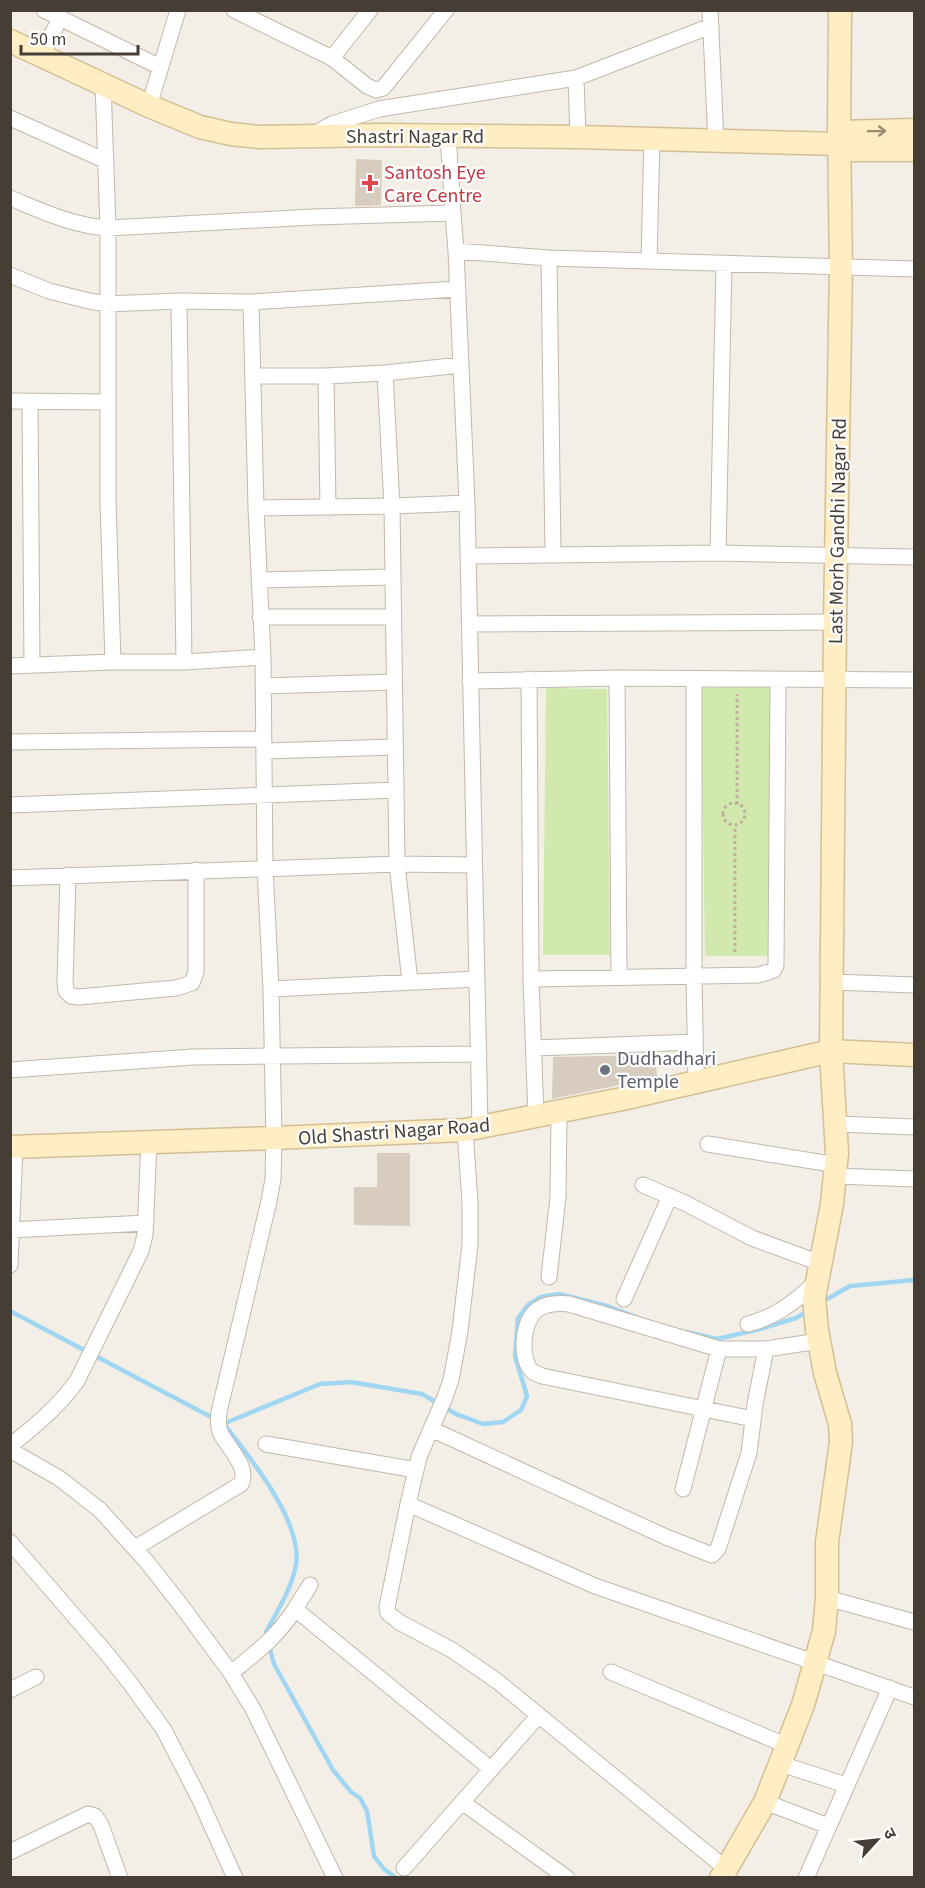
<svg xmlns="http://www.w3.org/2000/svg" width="925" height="1888" viewBox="0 0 925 1888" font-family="'Source Sans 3','Noto Sans Devanagari',sans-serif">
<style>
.green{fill:#d2e9ae}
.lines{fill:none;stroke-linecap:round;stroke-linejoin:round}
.stream{stroke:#a1d6f2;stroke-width:4.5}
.building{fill:#d8ccbe}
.street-casing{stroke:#c2b8ab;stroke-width:17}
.secondary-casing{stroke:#d4bf95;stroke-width:25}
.path{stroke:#c1b099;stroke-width:3;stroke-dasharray:3 3;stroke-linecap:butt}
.street{stroke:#fff;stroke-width:15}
.secondary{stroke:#ffedc4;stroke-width:22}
.oneway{stroke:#998d75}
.health-dot{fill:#e0444e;stroke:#fff;stroke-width:2}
.worship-dot{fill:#6b7280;stroke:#fff;stroke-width:2}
.labels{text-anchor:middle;stroke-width:4.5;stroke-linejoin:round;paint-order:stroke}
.street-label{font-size:20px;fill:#463e35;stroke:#fff}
.health-label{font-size:20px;fill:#be3a42;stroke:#fff;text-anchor:start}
.worship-label{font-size:20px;fill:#5b616d;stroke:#fff;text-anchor:start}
</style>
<rect width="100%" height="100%" fill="#f3eee6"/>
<path class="green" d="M770 686 773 956H705L701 688Z
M546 688 607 689 610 955H543Z"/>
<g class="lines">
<path class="stream" d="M820 1303 850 1286 914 1280
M10 1311 215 1419
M687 1332 717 1339 760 1329 796 1318 808 1311
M223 1424 320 1384 351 1382 422 1394 456 1414 483 1424 503 1422 521 1410 527 1396 515 1356 518 1318 528 1305 541 1297 559 1294 607 1306 636 1317
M225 1425C250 1458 303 1522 296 1565 291 1590 278 1610 266 1632L267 1638
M269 1646 274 1664 333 1770 351 1792 360 1798 367 1811 374 1856 384 1869 396 1878"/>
</g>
<path class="building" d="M356 159 382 160 381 205 355 206Z
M655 1055 657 1077 552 1099 553 1057Z
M377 1153H410V1226L354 1225V1187H377Z"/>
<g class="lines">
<defs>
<path id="street" d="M44 10 160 67
M234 10 332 58 367 86 376 90 383 88 388 82 446 10
M710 10 716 141
M42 55 60 18
M332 58 370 10
M576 78 578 137
M149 106 178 10
M10 118 106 161
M314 134 332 124 379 109 576 78 711 26
M448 135 453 213
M10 198C42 211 73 226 108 228L313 217 453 213 456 251 467 503 480 1127
M456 251 549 258 914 269
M549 258 553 554
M649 261 652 139
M10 275 49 291 89 301 107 304 179 301 251 302 457 289
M179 301 184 662
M253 376H326L385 373 461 365
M326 376 328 508
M10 401 108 402
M30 402 32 665
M256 508 392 506 467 503
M718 553 724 263
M468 556 718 553 914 557
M393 577 397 864 474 865
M260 580 393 577 392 506 385 373
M260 617H393
M469 624 835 622
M113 662H184L263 657
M10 666 113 662 108 501V228L103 83
M617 678 619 977
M529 679 531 979 536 1117
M694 679V976L696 1082
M470 681 617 678 914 680
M263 686 394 682
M10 742 264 739
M264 751 395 747
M10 805 396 790
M68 875 65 983 66 991 71 996 79 997 176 988 192 983 196 972V870
M10 878 397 864 410 982
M531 979 759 975 774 970 776 965 778 680
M832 982 914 985
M271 989 477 979
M534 1048 695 1042
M10 1070 193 1057 479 1054
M837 1124 914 1127
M708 1144 837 1165
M836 1176 914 1179
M643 1185 685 1203 752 1238 820 1263
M10 1230 146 1223
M10 1265 15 1146
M549 1277 558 1197 559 1112
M624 1299 670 1196
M748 1324C776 1317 796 1301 816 1282
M753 1419 542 1376C540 1375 535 1373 533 1372 519 1360 522 1321 537 1310 546 1303 558 1303 569 1304L719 1349H766L819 1341
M431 1429 666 1537 712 1555 718 1549 749 1453 755 1404 766 1349
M266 1444 416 1470
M10 1446C35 1426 58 1407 77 1381L141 1251 145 1235 149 1141
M10 1450 59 1478 100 1510 147 1562 180 1604 231 1673 253 1709 335 1878
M683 1489 719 1349
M408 1504 419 1457 445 1397 451 1380 460 1331 470 1245V1203L465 1130
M10 1542 107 1654 130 1683 164 1730 199 1798 235 1878
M135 1548 241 1484C250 1467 227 1447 220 1432 218 1425 218 1419 219 1412L269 1201 273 1179 274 1138 271 989 265 868 263 657 256 508 251 302
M827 1598 914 1622
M295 1609 310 1585
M611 1672 788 1746
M231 1673C258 1651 276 1638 295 1609L491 1769
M10 1690 36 1677
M781 1764 846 1785
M462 1802 567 1878
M765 1802 828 1826
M10 1852 88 1814 95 1816 101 1825 120 1878
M404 1868 539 1715
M725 1868 497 1681 452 1650 399 1622 388 1613 387 1607 408 1504 595 1586 914 1697
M806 1878 890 1688"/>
<path id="secondary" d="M10 41 149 106 200 127 231 134 259 137 383 135 578 137 839 144
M839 132 914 130
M839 150H914
M10 1147 274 1138 465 1130 622 1099 831 1051 914 1055
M721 1878 765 1802 803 1705 824 1631 827 1598V1542L841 1442 840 1424 825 1373 817 1330 814 1298 832 1204 837 1153 831 1051 835 622 841 267 839 132 840 10"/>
</defs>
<use href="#street" class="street-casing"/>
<use href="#secondary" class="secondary-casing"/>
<path class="path" d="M723 814a11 11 0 1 1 22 0a11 11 0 1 1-22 0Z
M737 804V694
M735 952V826"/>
<use href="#street" class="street"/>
<use href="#secondary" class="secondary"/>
</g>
<defs><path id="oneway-shaft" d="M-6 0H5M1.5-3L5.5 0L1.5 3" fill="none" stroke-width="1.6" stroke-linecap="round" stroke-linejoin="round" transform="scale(1.5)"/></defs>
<use class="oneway" href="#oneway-shaft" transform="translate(877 131) rotate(-1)"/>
<path class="health-dot" d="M367 174h6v6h6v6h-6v6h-6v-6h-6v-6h6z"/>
<circle class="worship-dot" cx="605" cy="1070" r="6"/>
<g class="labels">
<g class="street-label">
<text x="415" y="143">Shastri Nagar Rd</text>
<text transform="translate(837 531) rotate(-89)" y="7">Last Morh Gandhi Nagar Rd</text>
<text transform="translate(394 1131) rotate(-4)" y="7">Old Shastri Nagar Road</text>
</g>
<g class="health-label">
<text x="384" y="179">Santosh Eye<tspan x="384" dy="23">Care Centre</tspan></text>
</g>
<g class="worship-label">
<text x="617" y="1065">Dudhadhari<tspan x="617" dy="23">Temple</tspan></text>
</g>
</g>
<rect width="925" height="1888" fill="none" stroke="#463e35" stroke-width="24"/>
<g transform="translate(877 1840) rotate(63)" stroke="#ffffff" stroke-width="4.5" paint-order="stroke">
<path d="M0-4.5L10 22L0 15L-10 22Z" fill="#463e35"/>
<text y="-9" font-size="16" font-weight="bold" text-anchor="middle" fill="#463e35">उ</text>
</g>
<path d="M21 45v9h117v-9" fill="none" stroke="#463e35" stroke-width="3"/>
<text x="30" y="45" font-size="18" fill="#463e35" stroke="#ffffff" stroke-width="4.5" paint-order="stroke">50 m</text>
</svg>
